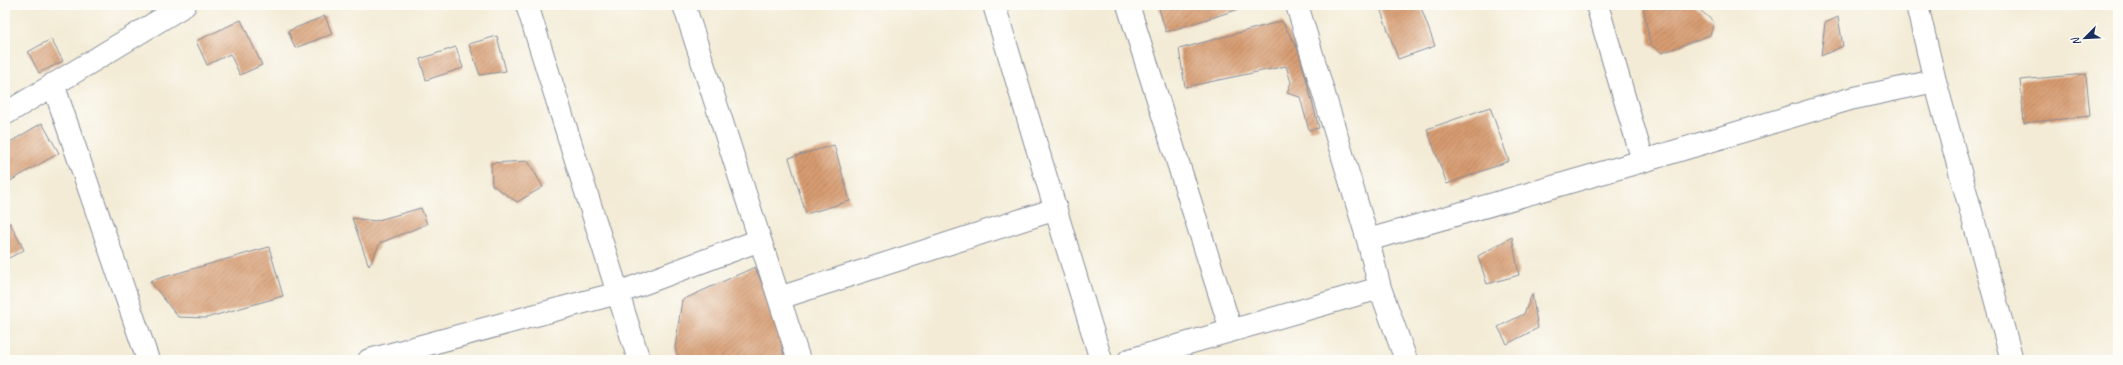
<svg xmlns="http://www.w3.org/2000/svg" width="2123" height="365" viewBox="0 0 2123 365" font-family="Caveat,sans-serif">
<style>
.building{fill:url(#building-hatch)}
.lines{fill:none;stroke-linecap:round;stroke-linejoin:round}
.minor-casing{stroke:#878d9a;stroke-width:24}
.minor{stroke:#fff;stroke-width:22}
</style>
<defs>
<pattern id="building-hatch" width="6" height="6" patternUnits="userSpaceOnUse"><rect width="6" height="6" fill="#d79c71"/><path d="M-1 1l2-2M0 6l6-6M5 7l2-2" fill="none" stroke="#ae8060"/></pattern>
</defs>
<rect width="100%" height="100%" fill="#fdfcf7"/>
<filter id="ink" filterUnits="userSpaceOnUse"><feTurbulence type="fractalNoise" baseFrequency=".025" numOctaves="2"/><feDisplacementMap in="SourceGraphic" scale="8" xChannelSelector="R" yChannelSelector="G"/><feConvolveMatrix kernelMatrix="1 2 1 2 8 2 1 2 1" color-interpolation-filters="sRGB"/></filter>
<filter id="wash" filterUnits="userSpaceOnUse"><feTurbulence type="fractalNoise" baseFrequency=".012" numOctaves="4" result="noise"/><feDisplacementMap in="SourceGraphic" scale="16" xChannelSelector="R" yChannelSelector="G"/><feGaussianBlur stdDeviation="0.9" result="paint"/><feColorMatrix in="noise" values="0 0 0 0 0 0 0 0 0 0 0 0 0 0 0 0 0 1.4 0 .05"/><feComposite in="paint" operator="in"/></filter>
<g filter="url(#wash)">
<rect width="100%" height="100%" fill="#f3ebd5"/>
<g id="blocks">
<path class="building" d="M1158 5H1252L1166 32Z
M1379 5H1420L1435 46 1398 59Z
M1643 5H1694L1714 22 1710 35 1662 53 1650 44Z
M325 16 332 34 295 48 288 31Z
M1838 17 1843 46 1821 56 1825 23Z
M241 20 262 65 240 75 230 54 207 65 196 41Z
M1282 21 1299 52 1319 128 1309 130 1300 97 1287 93 1291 82 1286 66 1185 87 1179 49Z
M497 36 506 71 480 75 469 44Z
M51 39 63 61 39 73 28 52Z
M456 47 463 68 426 80 420 59Z
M2086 74 2090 116 2024 123 2020 80Z
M5 78 10 86 5 89Z
M1490 107 1509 161 1447 184 1427 129Z
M42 123 59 153 5 184V145Z
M834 145 850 201 806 214 789 158Z
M528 161 543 187 517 202 492 185 491 163Z
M421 208 427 224 380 243 369 266 352 218 375 221Z
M10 223 24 250 5 260V225Z
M1512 237 1519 275 1487 284 1478 256Z
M269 247 283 296 206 318 178 317 150 281Z
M755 267 775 314 785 360H679L675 348 682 300Z
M1532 294 1538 328 1507 344 1498 327 1524 314Z"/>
</g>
</g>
<g filter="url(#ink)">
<use href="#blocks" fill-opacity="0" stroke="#878d9a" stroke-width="1"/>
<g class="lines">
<defs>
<path id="minor" d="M527 5 639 360
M684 5 799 360
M994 5 1101 360
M1128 5 1231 330
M1297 5 1368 240 1380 288 1406 360
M1917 5 1935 81 2012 360
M53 84 148 360
M5 114 185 5
M1643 161 1850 99 1935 81
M1368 240 1643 161 1597 5
M779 298 1056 209
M369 360 618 293 760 240
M1129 360 1380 288"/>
</defs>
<use href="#minor" class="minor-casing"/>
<use href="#minor" class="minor"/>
</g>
</g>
<rect width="2123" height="365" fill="none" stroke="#fdfcf7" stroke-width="20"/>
<g transform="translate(2085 38) rotate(246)" stroke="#fdfcf7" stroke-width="3" paint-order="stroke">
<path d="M0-3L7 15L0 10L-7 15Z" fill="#1b2f5e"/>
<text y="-6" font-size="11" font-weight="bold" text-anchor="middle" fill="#1b2f5e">N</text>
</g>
</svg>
